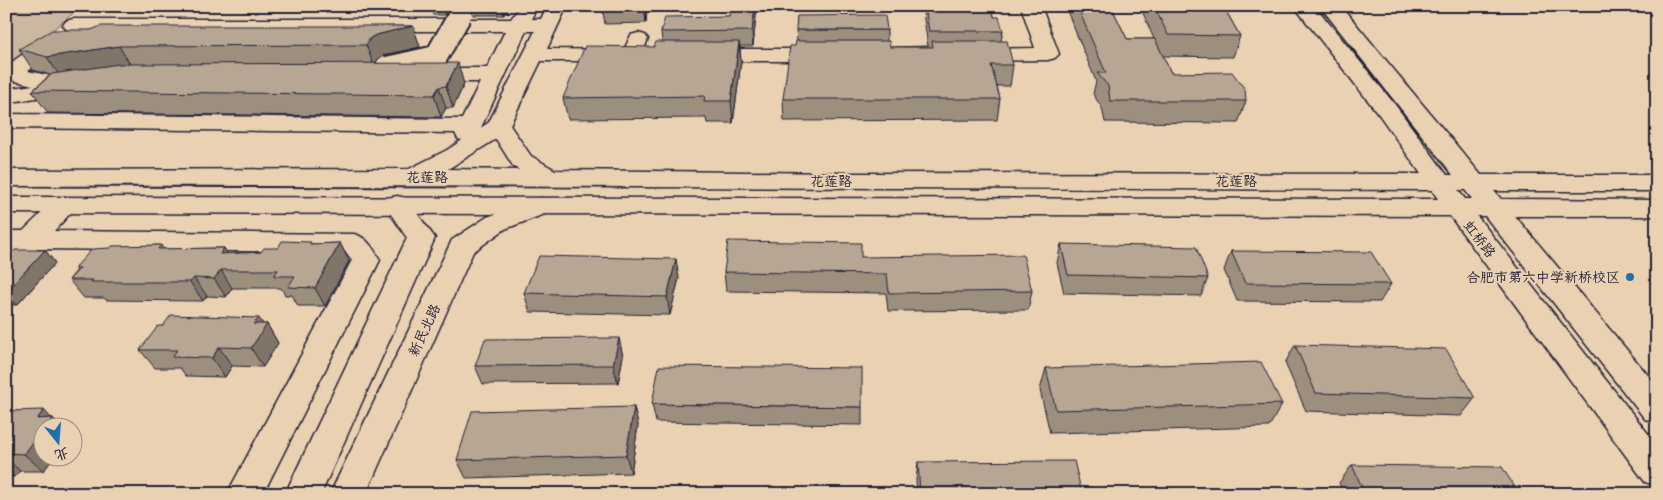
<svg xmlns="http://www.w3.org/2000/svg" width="1663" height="500" viewBox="0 0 1663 500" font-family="Sriracha,'LXGW WenKai TC',sans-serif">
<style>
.green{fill:#ccb8a0;stroke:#776d6e}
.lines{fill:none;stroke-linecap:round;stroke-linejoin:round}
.minor-casing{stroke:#22223b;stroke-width:3}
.major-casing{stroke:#22223b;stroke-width:3}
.minor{fill:#e9d1b1;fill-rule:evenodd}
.major{fill:#e9d1b1;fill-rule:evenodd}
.minor-bridge-casing{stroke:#22223b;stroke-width:26;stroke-linecap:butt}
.minor-bridge{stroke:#e9d1b1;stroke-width:22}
.wall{fill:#9d8f7e;stroke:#22223b}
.shaded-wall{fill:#807467;stroke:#22223b}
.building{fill:#b7a693;stroke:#22223b}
.poi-dot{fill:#1f6fb2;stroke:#e9d1b1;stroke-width:2}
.labels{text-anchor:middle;stroke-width:4;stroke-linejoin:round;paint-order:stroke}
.street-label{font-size:14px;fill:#22223b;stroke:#e9d1b1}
.poi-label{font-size:14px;fill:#22223b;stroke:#e9d1b1;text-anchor:end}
</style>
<rect width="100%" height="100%" fill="#e9d1b1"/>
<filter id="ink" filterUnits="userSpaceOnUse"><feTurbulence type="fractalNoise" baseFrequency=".02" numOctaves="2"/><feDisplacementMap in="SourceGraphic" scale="10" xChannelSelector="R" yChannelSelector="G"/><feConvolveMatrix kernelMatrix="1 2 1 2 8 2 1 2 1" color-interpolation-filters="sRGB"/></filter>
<g filter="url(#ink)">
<path class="green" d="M6 6H82L6 68Z"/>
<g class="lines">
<defs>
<path id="minor" d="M520 6 532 7 535 11 531 19H541L547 6H567L547 49 624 50 631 35 638 33 645 35 648 39 640 59C633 61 626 59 618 61H541L507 131 499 133 491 131 487 126 535 31H526L478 134 474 139 466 141 458 139 455 133 6 128V114L462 119 480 82H424L416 80 413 75 416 70 424 68H487L505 31H73L66 29 63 25 66 21 73 19H511Z
M1021 6H1041L1059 54 1055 58 1048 60 973 61 966 59 962 55 966 51 973 49 1035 48Z
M59 38 66 40 69 44 66 48 28 71 52 76 56 81 69 79 77 81 80 86 77 91 6 103V89L33 85 6 79C6 74 6 71 8 67 15 56 46 41 59 38Z
M703 49H825L832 51 836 55 832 59 825 61H703L696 59 692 55 696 51Z
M397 196 406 198 435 238 321 494H285L407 238 384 204 388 198Z
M65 197 74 199 78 205 54 231 354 234C367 237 373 248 380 260L263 494H227L352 260 346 252 37 249 16 271 6 274V231H23L56 199Z
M541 198 550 200 554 206 550 212 505 229 473 252 366 494H330L452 240 487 217Z"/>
<path id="major" d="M1294 6H1315L1396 106 1447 175H1453L1320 6H1341L1481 175H1657V191H1494L1501 199 1657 200V216H1515L1657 386V423L1645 419 1485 216H1477L1657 445V486L1645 482 1450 216 6 213V197L1438 199 1432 190C957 189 481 185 6 186V170L409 169 447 150 491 121 499 119 507 121 531 156 555 170 844 173 1421 174 1380 116ZM496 139 513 166 519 170 448 169ZM1458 190H1465L1472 199H1465Z"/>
</defs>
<use href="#minor" class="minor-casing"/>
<use href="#major" class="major-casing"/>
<use href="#minor" class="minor"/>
<use href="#major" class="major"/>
<defs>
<path id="minor-bridge" d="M387 68 436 57 460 15"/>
</defs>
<use href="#minor-bridge" class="minor-bridge-casing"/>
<use href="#minor-bridge" class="minor-bridge"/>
</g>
<path class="wall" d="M430 6H451L445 15H433Z
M469 6H509L504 15H473L471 8Z
M602 6H647L646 23 605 24Z
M757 6 753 46H740L741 62 733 123H707L706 118 568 119 563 98 654 47 662 42 661 32 729 16Z
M922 6H992L994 17 1003 31 1001 41 1013 65 1010 86H997L1000 99 997 120 784 121 783 99 797 41 796 30H887V41L890 47 928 46Z
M1065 6H1111L1127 39H1154L1140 6H1223L1240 36 1233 57 1163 56 1171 73 1246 101 1238 123 1105 122 1102 108 1093 94 1096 81Z
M413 26 420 47 384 55 378 59 376 63 464 84 453 108H446L441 117 48 113 32 91 50 75 33 70 19 49 91 30Z
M340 243 349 261 325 306H298L292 295H285L281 288H232L226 297 207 296 203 301 106 300 104 298H84L69 280 77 270 75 268 110 248 161 245 163 249 224 248 227 254 261 252 278 248 312 244Z
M1061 244 1208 278 1201 296 1064 293 1057 263Z
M45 250 55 263 17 305H6V259Z
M1231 251 1391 284 1380 302 1237 301 1224 270Z
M861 257 1032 291 1028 310 888 311 886 293 726 291 724 272Z
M679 278 670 315 530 312 524 293Z
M263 324H267L278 343 263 367 232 366 225 377 186 376 180 368H155L140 350Z
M1295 345 1475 398 1461 416 1306 411 1285 363Z
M623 356 618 383 483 384 475 366Z
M1046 368 1282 404 1269 427 1050 433 1040 390Z
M652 404 862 407V425L656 422Z
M634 407 638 425 631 473 466 478 457 460Z
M6 411 53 418 62 428H42V458H54L43 471H20L14 477H6Z
M918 462 1082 494H917L916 480Z
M1352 465 1519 494H1344L1339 483Z"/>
<path class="shaded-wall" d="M442 6H451L445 15Z
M501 6H509L504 15Z
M644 6H647L646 23Z
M755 6H757L753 46 752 31Z
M413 26 420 47 384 55 378 59 374 66 366 45 370 38 376 35Z
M739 42 741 62 733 123 731 101Z
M119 46 132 67 61 78 47 57Z
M458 63 464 84 453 108 446 86Z
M439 87 446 108 441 117 434 95Z
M340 243 349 261 325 306 315 288Z
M224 248 235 266 220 254Z
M45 250 55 263 17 305 6 293V292Z
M676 259 679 278 670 315 667 297Z
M221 270 232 288 226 297 214 279Z
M194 278 207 296 203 301 190 282Z
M259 318 265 327 267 324 278 343 263 367 251 348 253 324Z
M619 338 623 356 618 383 613 365Z
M219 347 232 366 225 377 212 358Z
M634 407 638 425 631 473 626 455Z
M44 410 52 419 53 418 62 428H45L37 419Z
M42 431V458H54L43 471 24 454Z
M6 458 20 471 14 477 6 470Z"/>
<path class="building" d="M731 6H755L752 31 661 32 665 17 729 16Z
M925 6H992L994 17H999L1003 31H929Z
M1077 6H1111L1127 39H1155L1171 73 1232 72 1245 89 1246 101H1110L1108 86 1097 73H1106Z
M1154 6H1223L1240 36 1168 35Z
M885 15 887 30H796L797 16Z
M101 26H413L376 35 370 38 366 45 119 46 47 57 19 49 52 30H91Z
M796 41H889L890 47H933L932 41H1007L1013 65H991L1000 99H783L790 46H795Z
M656 42H739L731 101H704L705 96 563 98 585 46 654 47Z
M458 63 446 86 439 87 434 95 32 91 52 74 119 64Z
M282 241 311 242 310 244 340 243 315 288 288 287 295 276H274L278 270H221L214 279 194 278 190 282H91L93 280H69L80 268H75L92 249 110 248 112 246 161 245 158 249 224 248 220 254 261 252 264 248H278Z
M728 241 861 243V257L1023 255 1032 291 889 293 887 274 724 272Z
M1061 244 1196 247 1208 278 1068 275Z
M15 250H45L6 292V259Z
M1231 251 1371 252 1391 284 1245 283Z
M539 256 676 259 667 297 524 293Z
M171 315 259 318 253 324H267L251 348 219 347 212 358 172 357 177 350H140L158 326H163Z
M619 338 613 365 475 366 485 339Z
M1295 345 1446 349 1475 398 1316 393Z
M1261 362 1282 404 1056 410 1046 368Z
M659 366 862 368V407L652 404Z
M634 407 626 455 457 460 472 411Z
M44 410 37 419 53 418 45 428H42V431L24 454 6 453V411Z
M1074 461 1082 494H920L918 462Z
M1352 465 1502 467 1519 494H1365Z"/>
</g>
<circle class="poi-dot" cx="1630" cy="277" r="5"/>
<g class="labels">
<g class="street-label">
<text x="427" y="182">花莲路</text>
<text x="831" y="186">花莲路</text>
<text x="1236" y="186">花莲路</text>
<text transform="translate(1480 239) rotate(53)" y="5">虹桥路</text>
<text transform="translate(424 330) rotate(-65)" y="5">新民北路</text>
</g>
<g class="poi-label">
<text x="1620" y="282">合肥市第六中学新桥校区</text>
</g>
</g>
<rect width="1663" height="500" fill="none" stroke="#e9d1b1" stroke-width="25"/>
<rect x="12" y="12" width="1638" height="475" fill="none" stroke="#22223b" stroke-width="2" filter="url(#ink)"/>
<g transform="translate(58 442) rotate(163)"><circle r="24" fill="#e9d1b1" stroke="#998b82"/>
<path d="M0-4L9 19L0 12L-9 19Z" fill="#1f6fb2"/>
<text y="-8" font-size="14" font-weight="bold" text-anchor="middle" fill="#22223b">北</text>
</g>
</svg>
